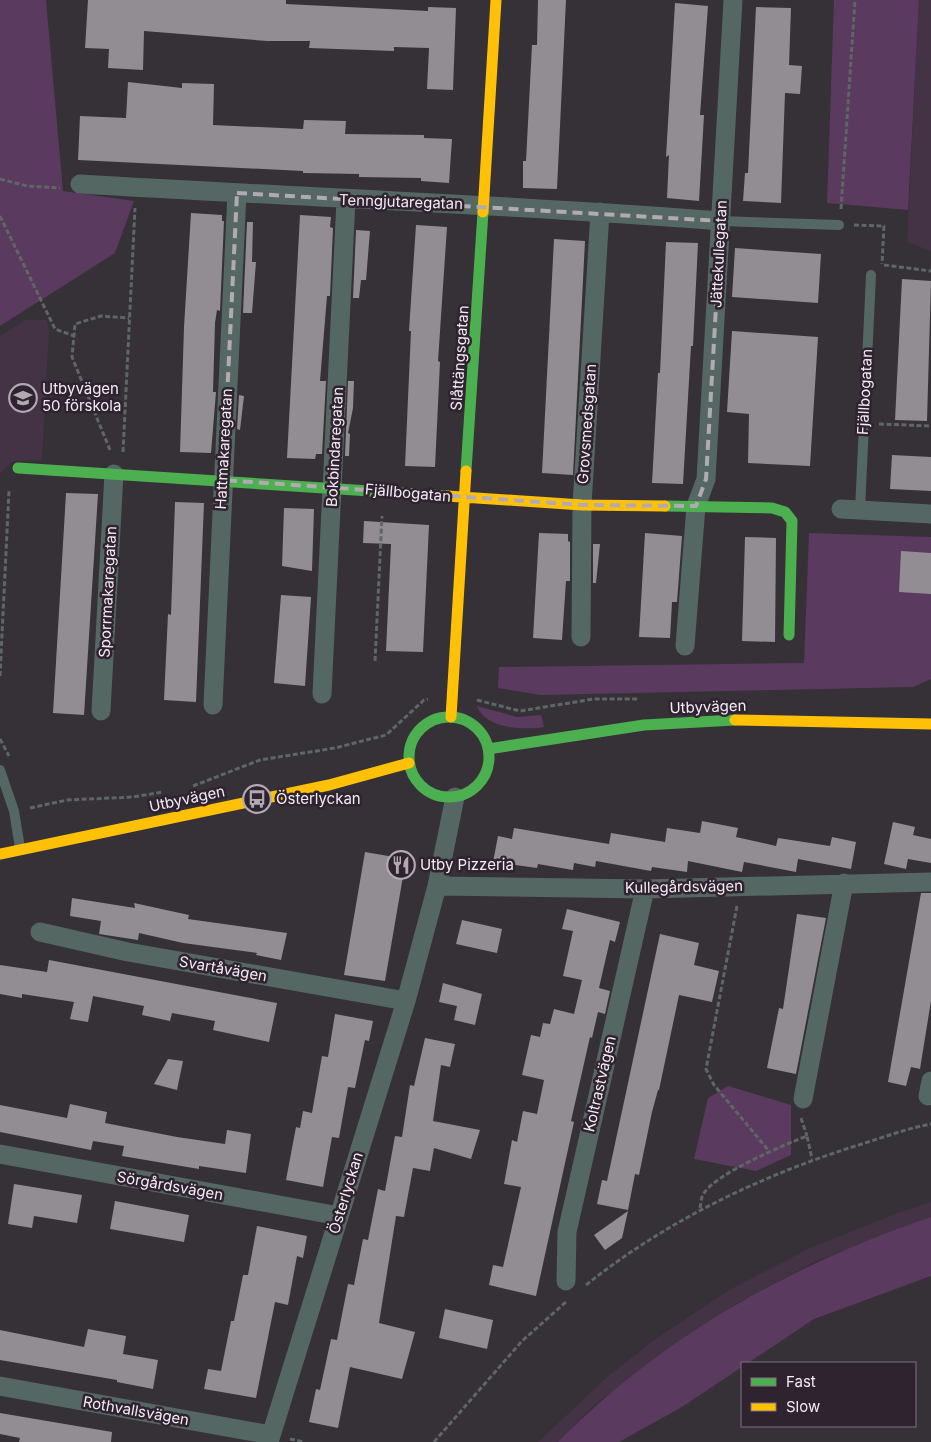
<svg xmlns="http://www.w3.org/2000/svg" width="931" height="1442" viewBox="0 0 931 1442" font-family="Inter,sans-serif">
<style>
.built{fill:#433344}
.green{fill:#5a3a5e}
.building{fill:#928d93}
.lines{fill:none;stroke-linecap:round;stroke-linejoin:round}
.path{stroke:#5e6766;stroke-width:3;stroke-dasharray:5 2.5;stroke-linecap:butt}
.lane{stroke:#556762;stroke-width:10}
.street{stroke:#556762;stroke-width:19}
.fast{stroke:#4caf50;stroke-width:11}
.slow{stroke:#ffc107;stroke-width:11}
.marked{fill:none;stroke:#b1aab2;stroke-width:4;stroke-dasharray:10 6;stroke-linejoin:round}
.labels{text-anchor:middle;stroke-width:5;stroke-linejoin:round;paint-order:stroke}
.street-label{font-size:15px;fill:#f3ebf4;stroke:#2f2330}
.poi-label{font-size:15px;fill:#f3ebf4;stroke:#2f2330;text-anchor:start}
</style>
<rect width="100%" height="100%" fill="#363037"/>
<path class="built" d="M919 0H931V251L907 242Z
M25 320H47L49 332 42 460 13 461 0 474V336Z
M931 1202V1217L814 1262 736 1304 594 1405 558 1442H538L606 1378 654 1340 731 1289 808 1249 895 1214Z"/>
<path class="green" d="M0 0H46L63 191 134 201 115 253 0 326Z
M834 0H919L908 210 827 203Z
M809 533 931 537V679L913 687 541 695 498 688 499 667 804 663Z
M477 706 517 717 541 715 544 727C524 730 485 729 477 706Z
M728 1086 791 1105V1155L756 1171 694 1159 708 1098Z
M931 1217V1276L814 1319 748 1363H742V1367L682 1407 619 1442H558C663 1336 790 1265 931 1217Z"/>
<path class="building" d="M88 0H286V4L428 11V7L456 8 453 90 427 89 429 48 394 47V51L309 48 310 41H267L144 31 143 70 108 68 109 49 85 48Z
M538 0H566L557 189 523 188V161H526L532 45H537Z
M675 3 708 6 700 115H704L699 201 667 198 669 155 666 157Z
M756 7 791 8 789 65 802 66 800 94 785 93 781 203 743 201 745 173H748Z
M128 82 182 88V83L214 84 213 125 303 129 304 120 346 121 345 134 424 135V138L452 139 449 183 421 181V178L359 177V174L303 173V171L78 160 80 116 126 118Z
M191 213 222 215V221H224L220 311 217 310 215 323 213 392H216L211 453 180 452 184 327Z
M300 215 331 217 330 227 333 228 330 296H327L320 381H326L322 454H316L315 459 287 458Z
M247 222H253L252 262H256L252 313H243Z
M416 225 447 227 438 361 440 362 435 467 405 466 411 331H409Z
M356 230 370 231 366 280H361L359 298H353Z
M554 239 585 241 573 475 542 473Z
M666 242 698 243 693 346H691L683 484 652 483 658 373H660Z
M735 248 821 254 818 303 732 297Z
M902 279 931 281 927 421 895 420Z
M732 331 818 337 810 466 748 463 749 414 727 412Z
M348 381H354L353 408 348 433 350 434 349 456H345Z
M239 395 244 396 240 430 237 429Z
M892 455 931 457V491L890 489Z
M66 493 98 494 84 715 53 713Z
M175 502 204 503 196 702 164 700 168 614 171 615Z
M284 508 314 509 312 571 282 566Z
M364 521 429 525 423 652 386 651 391 544 363 543Z
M539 533 568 534V541L570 542V581H566L562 640 533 638Z
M645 533 682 536 677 602H672L670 638 639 637Z
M745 537 776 538 775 642 742 641Z
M593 544H600L596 583H593Z
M901 551 931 553V594L899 592Z
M281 595 311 597 305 686 274 683Z
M702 821 738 828 736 837 776 846 778 838 830 846 832 837 856 842 851 869 798 859 796 872 744 862 742 872 688 861 687 872 652 867 651 871 596 861 595 867 574 863 573 870 538 864 537 868 493 862 498 836 512 839 514 828 609 844 611 833 665 842 667 828 700 833Z
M893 822 915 827 913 835 931 839V863L908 859 906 869 884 864Z
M365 852 406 859 385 981 344 975Z
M921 893H931V1001L920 1069 911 1067 906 1086 888 1082Z
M72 898 135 908 134 903 189 915 188 919 287 933 281 960 256 955 257 953 183 943 139 933 138 940 99 934 101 921 70 916Z
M567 909 620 922 615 942 610 940 599 988 610 991 605 1014 598 1012 592 1038 590 1037 571 1121 574 1122 536 1296 489 1285 493 1265 503 1267 521 1187 504 1184 512 1140 517 1142 523 1111 537 1114 544 1080 522 1075 531 1035 540 1037 543 1023 550 1024 554 1009 574 1014 582 980 563 976 573 931 562 929Z
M797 914 826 918 796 1074 767 1068 779 1008 783 1009Z
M462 920 502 929 497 953 456 944Z
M660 934 699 943 694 965 719 971 712 1002 679 995 659 1090H658L652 1112 639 1175 635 1174 628 1210 597 1204 602 1180 607 1181Z
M49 960 277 1003 269 1042 213 1030 215 1021 172 1013 170 1021 142 1015 144 1006 93 996 88 1022 70 1019 74 1002 22 994V998L0 994V965L47 972Z
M443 983 482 994 475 1025 454 1020 457 1006 439 1002Z
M335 1014 373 1021 369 1041 365 1040 355 1088 348 1087 339 1138 332 1137 323 1187 286 1180 296 1127 300 1128 303 1111 312 1113 322 1056 328 1057Z
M425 1038 455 1044 450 1067 441 1065 433 1121 480 1130 471 1159 434 1148 430 1171 413 1168 404 1217 396 1216 379 1323 415 1332 402 1379 350 1367 338 1428 309 1422 316 1389 320 1390 331 1339 337 1340 348 1284 354 1285 363 1239 368 1240 378 1189 385 1191 395 1136 402 1137 410 1085 414 1086Z
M168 1059 183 1061 177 1090 154 1084Z
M70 1104 107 1112 105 1123 177 1137 225 1144 227 1130 251 1134 246 1173 199 1166V1169L122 1156 124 1146 93 1141 91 1150 0 1132V1105L67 1118Z
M14 1184 82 1195 77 1223 34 1216 32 1228 8 1224Z
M115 1201 189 1215 184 1242 110 1229Z
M628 1211 622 1238 605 1250 594 1235Z
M257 1226 307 1236 303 1258 297 1256 288 1305 275 1302 256 1398 204 1389 208 1369 221 1371 231 1321H234L243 1275H248Z
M445 1309 493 1320 487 1349 439 1338Z
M88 1329 126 1336 123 1354 158 1360 153 1389 117 1382V1380L0 1360V1330L84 1347Z
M0 1413 112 1432 111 1442H19L20 1438 0 1434Z"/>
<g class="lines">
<path class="path" d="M0 179 27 186 60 188
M841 209 855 0
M0 216 55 329 74 336
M854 225 884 226 882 264
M884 265 931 271
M879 424 931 426
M110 450 72 357 75 324 101 316 129 318
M123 452 135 208
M375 661 382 516
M0 676 9 491
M477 700 520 711 594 699H638
M0 739 9 756
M193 786 260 760 335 748 386 735 424 700 428 699
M30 808 67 800 133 797 163 792
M737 906 706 1069 714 1085 769 1151
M801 1118 807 1136
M700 1208C701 1204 701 1196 704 1193 717 1173 784 1145 807 1136L812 1159
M586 1285C669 1219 764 1174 865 1143 887 1136 909 1128 931 1124
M290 1439 304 1442
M434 1442 522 1341 566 1302"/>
<path class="lane" d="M721 221 839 225
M860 510 871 275
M0 770 14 811 20 848"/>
<path class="street" d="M80 184C294 197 508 204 721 221
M841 509 931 514
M581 637 582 505 600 212
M685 646 696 506 706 479 733 0
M322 694 346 200
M213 705 237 193
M101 711 114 474
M437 886 645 889 931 882
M40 932 128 952 406 1001
M928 1096 931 1081
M803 1099 844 883
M0 1154 339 1216
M566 1281 567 1232 645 889
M0 1386 271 1435
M269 1442 406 1001 437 886 455 797"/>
<path class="fast" d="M18 468 447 496
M466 471 483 212
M665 506 772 508 785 512 792 521 789 635
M409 757a40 40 0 1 1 80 0a40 40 0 1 1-80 0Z
M488 749 644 725 735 720"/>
<path class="slow" d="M483 212 496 0
M447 496 582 505 665 506
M451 717 466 471
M735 720 931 724
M0 854 329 785 409 763"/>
</g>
<path class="marked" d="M237 193 721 221 706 479 696 506 582 505 223 480Z"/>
<defs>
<symbol id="school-ring" viewBox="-11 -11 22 22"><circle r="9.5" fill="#2f2330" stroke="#b1aab2" stroke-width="1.5"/><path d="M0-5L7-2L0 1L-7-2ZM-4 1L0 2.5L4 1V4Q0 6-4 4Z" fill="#b1aab2"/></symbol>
<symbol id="bus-ring" viewBox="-11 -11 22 22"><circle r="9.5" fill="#2f2330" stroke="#b1aab2" stroke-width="1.5"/><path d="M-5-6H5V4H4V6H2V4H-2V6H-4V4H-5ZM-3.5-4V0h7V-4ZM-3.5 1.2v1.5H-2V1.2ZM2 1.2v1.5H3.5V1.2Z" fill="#b1aab2"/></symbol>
<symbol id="restaurant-ring" viewBox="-11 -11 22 22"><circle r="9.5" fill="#2f2330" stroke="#b1aab2" stroke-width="1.5"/><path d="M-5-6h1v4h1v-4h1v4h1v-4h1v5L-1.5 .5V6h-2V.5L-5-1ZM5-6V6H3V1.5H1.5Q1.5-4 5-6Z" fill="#b1aab2"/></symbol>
</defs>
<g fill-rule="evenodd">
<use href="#school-ring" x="7" y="382" width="32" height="32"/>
<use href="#bus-ring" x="241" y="783" width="32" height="32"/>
<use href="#restaurant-ring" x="385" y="849" width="32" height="32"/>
</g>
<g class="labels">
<g class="street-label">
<text transform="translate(401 202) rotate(2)" y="5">Tenngjutaregatan</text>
<text transform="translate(719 254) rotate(-87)" y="5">Jättekullegatan</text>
<text transform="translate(460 358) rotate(-86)" y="5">Slåttängsgatan</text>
<text transform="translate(865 392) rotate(-87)" y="5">Fjällbogatan</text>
<text transform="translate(587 424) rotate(-86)" y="5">Grovsmedsgatan</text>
<text transform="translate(335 447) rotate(-87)" y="5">Bokbindaregatan</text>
<text transform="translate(224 449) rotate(-87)" y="5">Hattmakaregatan</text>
<text transform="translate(408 493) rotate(5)" y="5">Fjällbogatan</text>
<text transform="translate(108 592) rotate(-87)" y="5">Sporrmakaregatan</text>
<text transform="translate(708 707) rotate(-2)" y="5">Utbyvägen</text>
<text transform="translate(187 799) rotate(-12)" y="5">Utbyvägen</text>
<text transform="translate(684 887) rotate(-1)" y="5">Kullegårdsvägen</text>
<text transform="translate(223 969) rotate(10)" y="5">Svartåvägen</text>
<text transform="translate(600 1084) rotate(-77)" y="5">Koltrastvägen</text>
<text transform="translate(170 1186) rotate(10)" y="5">Sörgårdsvägen</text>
<text transform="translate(346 1193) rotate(-73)" y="5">Österlyckan</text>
<text transform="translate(136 1411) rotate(10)" y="5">Rothvallsvägen</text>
</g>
<g class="poi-label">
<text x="42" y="394">Utbyvägen<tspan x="42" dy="17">50 förskola</tspan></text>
<text x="276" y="804">Österlyckan</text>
<text x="420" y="870">Utby Pizzeria</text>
</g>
</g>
<rect x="741" y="1362" width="175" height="65" fill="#2f2330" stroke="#7d737e"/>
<rect x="751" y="1378" width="25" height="8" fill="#4caf50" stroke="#7d737e"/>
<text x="786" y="1387" font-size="15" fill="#f3ebf4">Fast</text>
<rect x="751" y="1403" width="25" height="8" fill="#ffc107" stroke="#7d737e"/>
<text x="786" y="1412" font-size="15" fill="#f3ebf4">Slow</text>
</svg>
